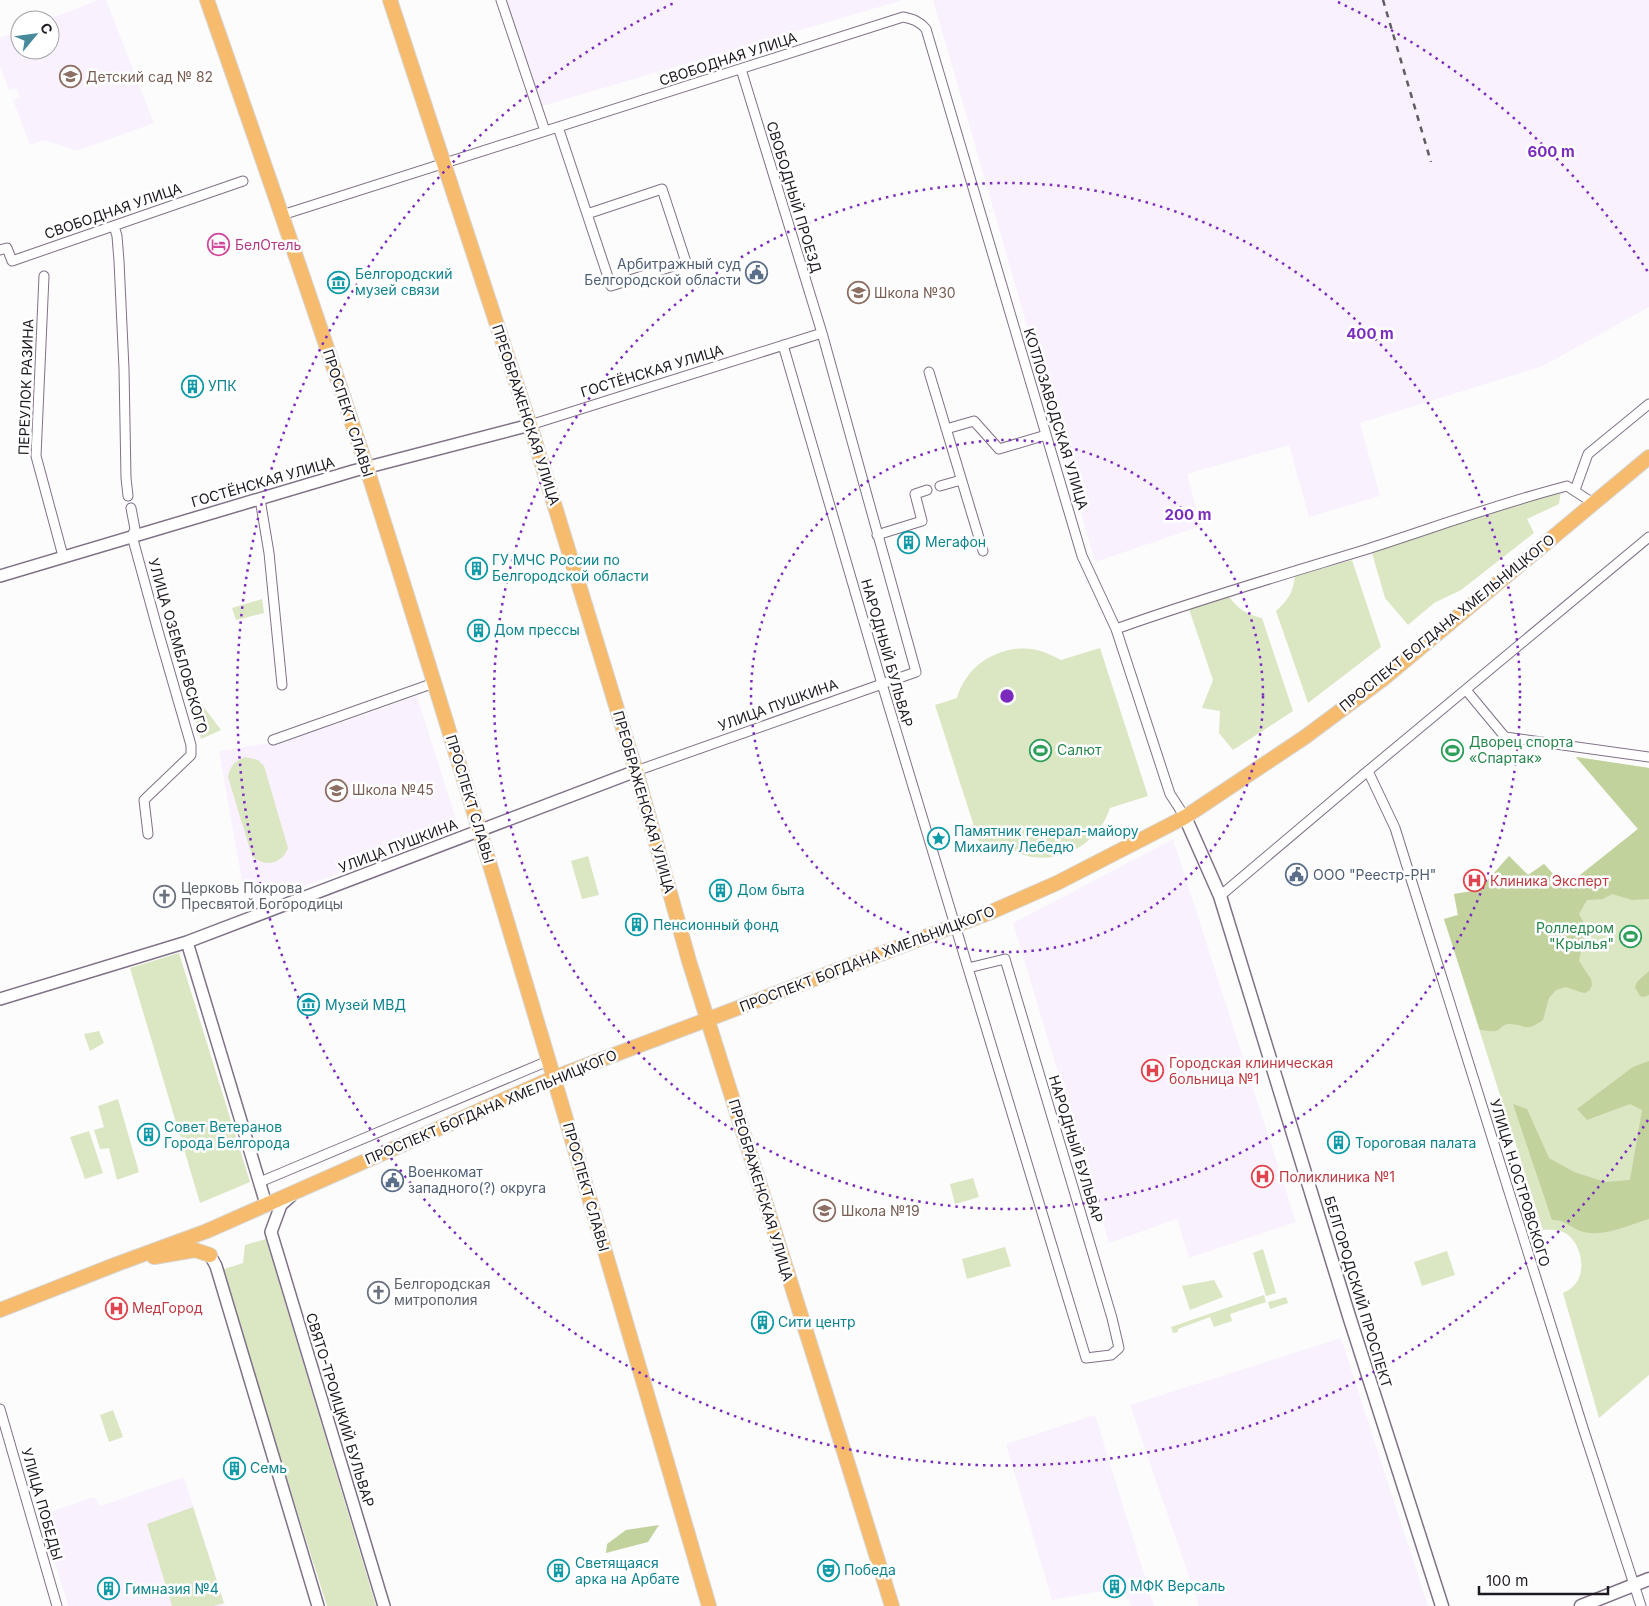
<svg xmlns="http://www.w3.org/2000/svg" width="1649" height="1606" viewBox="0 0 1649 1606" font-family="Inter,sans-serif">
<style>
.built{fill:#faf1fe}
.green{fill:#dbe6c3}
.forest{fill:#c1d29d}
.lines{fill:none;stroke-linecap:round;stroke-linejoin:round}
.minor-casing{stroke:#807187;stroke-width:11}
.tertiary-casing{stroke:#807187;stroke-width:14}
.secondary-casing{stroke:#807187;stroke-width:15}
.primary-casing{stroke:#d6d6d7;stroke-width:16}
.minor{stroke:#fff;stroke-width:9}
.tertiary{stroke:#fff;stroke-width:11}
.secondary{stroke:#fff;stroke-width:12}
.primary{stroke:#f6bb6c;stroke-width:14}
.rail{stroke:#605d62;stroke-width:2.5;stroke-dasharray:6 6;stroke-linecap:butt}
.ring{fill:none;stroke:#7b2cbf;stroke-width:2.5;stroke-dasharray:2.5 5}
.labels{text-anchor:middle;stroke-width:5;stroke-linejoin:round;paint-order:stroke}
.street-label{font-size:14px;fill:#1e1921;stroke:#fff}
.education-label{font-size:14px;fill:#785e54;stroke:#fff;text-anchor:start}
.hotel-label{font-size:14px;fill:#b23c85;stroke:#fff;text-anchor:start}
.service-label{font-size:14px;fill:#4e5e75;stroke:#fff;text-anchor:start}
.culture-label{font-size:14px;fill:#0d838f;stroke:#fff;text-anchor:start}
.leisure-label{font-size:14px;fill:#27864d;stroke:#fff;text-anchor:start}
.health-label{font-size:14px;fill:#be3a42;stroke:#fff;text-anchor:start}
.worship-label{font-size:14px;fill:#5b616d;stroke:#fff;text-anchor:start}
.centre{fill:#7b2cbf;stroke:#fff;stroke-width:2.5}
.ring-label{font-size:15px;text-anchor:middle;font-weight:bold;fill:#7b2cbf;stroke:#fff;stroke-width:5;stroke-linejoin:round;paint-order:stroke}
</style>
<rect width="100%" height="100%" fill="#fcfcfc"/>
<path class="built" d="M98 0H106L154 123 77 151 45 140 30 145 13 100 20 97 16 88 9 90 0 67V38L20 30V50H50V20H46Z
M507 0H903L542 106Z
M933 0H1649V307L1543 366 1360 423 1380 496 1309 517 1289 445 1187 474 1201 526 1095 562Z
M417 696 459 829 250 906 242 881 219 751 275 742 349 720Z
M1173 839 1296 1222 1189 1258 1177 1219 1109 1243 1013 923Z
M1341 1338 1428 1606H1199L1130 1405Z
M1095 1415 1154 1606H1132L1125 1594 1107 1590 1052 1600 1006 1444Z
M184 1477 225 1606H68L41 1515 94 1497 101 1506Z"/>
<path class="green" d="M1561 490 1559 504 1527 519 1534 533 1461 590 1434 603 1408 625 1385 598 1372 553Z
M1352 560 1381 647 1308 703 1276 611C1288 600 1293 593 1295 576Z
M1228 596C1239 609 1245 614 1262 618L1293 711 1233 750 1219 733 1220 711 1202 708 1213 680 1189 609Z
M262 599 264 613 236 620 232 608Z
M1100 648 1148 796 1110 808C1096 852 1041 874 1004 844L982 851 935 705 957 698C966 665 999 645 1032 649 1043 651 1052 655 1061 660Z
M192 693 198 695 203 706 221 730 201 739 188 698Z
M245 757 258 760 264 766 288 848C282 864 265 868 252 856L228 777C230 766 235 761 245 757Z
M1576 757 1649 768V1375L1599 1418 1563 1293C1569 1290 1574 1287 1578 1280 1586 1265 1579 1239 1563 1232 1556 1229 1549 1230 1543 1230L1444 919 1458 915 1454 894 1479 890 1509 856 1528 875 1544 864 1565 887 1638 829Z
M588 856 599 895 582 899 571 861Z
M179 953 250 1182 200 1203 130 968Z
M99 1031 104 1043 90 1051 84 1034Z
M118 1099 139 1172 117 1180 109 1148 100 1149 94 1130 104 1127 98 1106Z
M89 1131 103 1173 85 1179 70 1137Z
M973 1178 979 1197 955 1204 950 1184Z
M266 1239 376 1606H327L221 1270 243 1263 245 1245Z
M1005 1247 1011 1266 967 1279 962 1259Z
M1263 1249 1276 1293 1266 1296 1253 1253Z
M1447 1251 1455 1275 1422 1286 1414 1262Z
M1214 1280 1223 1297 1190 1310 1182 1286Z
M1264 1295 1266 1302 1230 1314 1232 1321 1214 1327 1210 1317 1178 1329V1332L1173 1333 1171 1327Z
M1286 1297 1288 1303 1270 1309 1268 1302Z
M113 1410 123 1437 109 1442 100 1415Z
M193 1507 224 1603 214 1606H172L147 1524Z"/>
<path class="forest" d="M1576 757 1649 768V899L1632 900 1612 894 1603 899 1587 900 1579 914 1589 932 1583 940 1579 961 1591 979 1592 985 1590 990 1585 993 1580 992 1566 987 1556 990 1549 998 1543 1020C1524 1033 1528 1025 1510 1024 1504 1023 1501 1029 1496 1031 1491 1032 1485 1030 1480 1030L1444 919 1458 915 1454 894 1479 890 1509 856 1528 875 1544 864 1565 887 1638 829Z
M1649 971V995L1644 997 1640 996 1635 987 1637 982Z
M1649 1061V1219C1629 1225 1604 1237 1584 1232 1571 1229 1566 1219 1552 1220L1513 1104 1527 1109 1549 1158 1574 1172 1605 1182 1630 1180 1642 1110 1630 1104 1587 1120 1577 1109 1633 1067Z
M659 1525 648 1542 606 1553 607 1544 626 1530Z"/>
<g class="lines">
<defs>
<path id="minor" d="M501 0 545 131
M558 127 611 286 686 262 662 189 587 214
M282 215 903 17C913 19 919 21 926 29L1082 556 1116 629 1170 794 1185 817
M114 226 117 236 119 261 124 369 126 478 128 496
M0 250 7 248 12 261 243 181
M44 276 36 456 63 556
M783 345 882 684 1086 1358 1111 1355 1119 1348 1112 1318 1005 959 968 968
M929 372 983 551
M530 425 822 333
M946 429 974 421 999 449 1046 435
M940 486 961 480
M1575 490 1588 454 1649 404
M260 499 269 553 282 685
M131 508 135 529 132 536 158 631 191 745V755L144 800 148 834
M877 535 922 521 915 494 927 490
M1116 629C1197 600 1279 576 1361 551 1430 529 1497 504 1567 486L1593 503
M1466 690 1505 737 1649 757
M273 740 434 683
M636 771 916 672 822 333 741 69
M1368 771 1395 828 1584 1431 1641 1606
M1220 896 1363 775 1649 537
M260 1182 548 1061
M0 1409 57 1606"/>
<path id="tertiary" d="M0 576 353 471 530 425
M187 942 266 1204
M0 999 187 942 636 771
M291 1196 281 1205 271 1232 384 1606
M210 1255 216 1266 318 1606"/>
<path id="secondary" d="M1185 817 1220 896 1349 1316 1442 1606
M1581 1606 1649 1579"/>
<path id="primary" d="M207 0C262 157 317 314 368 472 488 848 598 1227 709 1606
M390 0 530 425 636 771 689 961 847 1461 892 1606
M154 1257 195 1250 210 1255
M0 1310 117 1264 207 1231 553 1078 991 912 1057 883 1185 817 1305 737 1383 679 1649 457"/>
</defs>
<use href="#minor" class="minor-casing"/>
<use href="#tertiary" class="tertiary-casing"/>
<use href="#secondary" class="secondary-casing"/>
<use href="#primary" class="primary-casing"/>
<use href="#minor" class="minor"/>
<use href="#tertiary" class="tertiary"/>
<use href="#secondary" class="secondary"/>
<use href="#primary" class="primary"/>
<path class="rail" d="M1383 0 1431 162"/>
</g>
<g class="ring">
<circle cx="1007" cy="696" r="256"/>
<circle cx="1007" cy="696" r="513"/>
<path d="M1648 1120A769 769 0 1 1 676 2M1338 2A769 769 0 0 1 1648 272"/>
</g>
<defs>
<symbol id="school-ring" viewBox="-11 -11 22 22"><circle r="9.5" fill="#fff" stroke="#8d6e63" stroke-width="1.5"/><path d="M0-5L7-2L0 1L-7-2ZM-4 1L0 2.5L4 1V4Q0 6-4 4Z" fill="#8d6e63"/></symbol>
<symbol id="hotel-ring" viewBox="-11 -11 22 22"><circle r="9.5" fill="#fff" stroke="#d1479c" stroke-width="1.5"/><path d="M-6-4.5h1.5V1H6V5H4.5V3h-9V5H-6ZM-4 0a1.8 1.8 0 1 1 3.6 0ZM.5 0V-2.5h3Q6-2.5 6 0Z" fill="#d1479c"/></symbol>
<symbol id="civic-ring" viewBox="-11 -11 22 22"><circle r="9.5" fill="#fff" stroke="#5c6f8a" stroke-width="1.5"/><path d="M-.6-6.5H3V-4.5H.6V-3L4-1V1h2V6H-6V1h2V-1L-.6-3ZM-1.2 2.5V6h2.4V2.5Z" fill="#5c6f8a"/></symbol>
<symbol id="museum-ring" viewBox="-11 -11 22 22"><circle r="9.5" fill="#fff" stroke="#0f9aa8" stroke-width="1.5"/><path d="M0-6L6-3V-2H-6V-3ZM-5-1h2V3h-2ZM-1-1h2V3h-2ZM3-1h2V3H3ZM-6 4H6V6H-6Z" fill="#0f9aa8"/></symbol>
<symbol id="building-ring" viewBox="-11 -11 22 22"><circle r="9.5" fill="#fff" stroke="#0f9aa8" stroke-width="1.5"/><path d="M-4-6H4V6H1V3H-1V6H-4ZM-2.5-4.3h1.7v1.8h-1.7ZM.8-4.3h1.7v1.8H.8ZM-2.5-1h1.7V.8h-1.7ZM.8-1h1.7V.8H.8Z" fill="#0f9aa8"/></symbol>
<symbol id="stadium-ring" viewBox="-11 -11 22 22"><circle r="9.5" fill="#fff" stroke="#2e9e5b" stroke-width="1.5"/><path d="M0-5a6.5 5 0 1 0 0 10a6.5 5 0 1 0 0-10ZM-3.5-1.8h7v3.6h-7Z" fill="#2e9e5b"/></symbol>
<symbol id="sight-ring" viewBox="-11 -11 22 22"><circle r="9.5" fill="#fff" stroke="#0f9aa8" stroke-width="1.5"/><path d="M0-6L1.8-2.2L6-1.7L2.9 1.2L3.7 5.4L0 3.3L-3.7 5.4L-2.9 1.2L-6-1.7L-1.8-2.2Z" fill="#0f9aa8"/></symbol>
<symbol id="hospital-ring" viewBox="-11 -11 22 22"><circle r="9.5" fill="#fff" stroke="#e0444e" stroke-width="1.5"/><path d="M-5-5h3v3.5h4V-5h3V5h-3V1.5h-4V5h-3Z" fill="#e0444e"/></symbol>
<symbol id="church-ring" viewBox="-11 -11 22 22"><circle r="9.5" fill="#fff" stroke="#6b7280" stroke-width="1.5"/><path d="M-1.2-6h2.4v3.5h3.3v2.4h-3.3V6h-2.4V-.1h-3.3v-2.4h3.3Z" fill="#6b7280"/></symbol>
<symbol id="theatre-ring" viewBox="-11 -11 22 22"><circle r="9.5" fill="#fff" stroke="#0f9aa8" stroke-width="1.5"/><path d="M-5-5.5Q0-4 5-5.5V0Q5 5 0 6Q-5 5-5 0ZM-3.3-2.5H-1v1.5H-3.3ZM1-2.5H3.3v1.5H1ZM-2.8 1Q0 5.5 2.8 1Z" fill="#0f9aa8"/></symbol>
</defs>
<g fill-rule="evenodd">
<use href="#school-ring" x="58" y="64" width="25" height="25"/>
<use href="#hotel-ring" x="206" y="232" width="25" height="25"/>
<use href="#civic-ring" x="744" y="260" width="25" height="25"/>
<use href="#museum-ring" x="326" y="270" width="25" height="25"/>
<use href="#school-ring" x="846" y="280" width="25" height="25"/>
<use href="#building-ring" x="180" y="374" width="25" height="25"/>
<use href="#building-ring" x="896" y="530" width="25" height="25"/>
<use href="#building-ring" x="464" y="556" width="25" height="25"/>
<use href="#building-ring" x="466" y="618" width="25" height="25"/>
<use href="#stadium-ring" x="1028" y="738" width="25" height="25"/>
<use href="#stadium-ring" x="1440" y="738" width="25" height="25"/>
<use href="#school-ring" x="324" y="778" width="25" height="25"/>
<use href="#sight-ring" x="926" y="826" width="25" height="25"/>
<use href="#civic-ring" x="1284" y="862" width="25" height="25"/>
<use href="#hospital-ring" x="1462" y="868" width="25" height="25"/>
<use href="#building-ring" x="708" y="878" width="25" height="25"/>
<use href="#church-ring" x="152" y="884" width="25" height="25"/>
<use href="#building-ring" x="624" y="912" width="25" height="25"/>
<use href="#stadium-ring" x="1618" y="924" width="25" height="25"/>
<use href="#museum-ring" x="296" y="992" width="25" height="25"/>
<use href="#hospital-ring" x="1140" y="1058" width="25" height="25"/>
<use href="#building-ring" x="136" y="1122" width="25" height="25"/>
<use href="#building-ring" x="1326" y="1130" width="25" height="25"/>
<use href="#hospital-ring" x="1250" y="1164" width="25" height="25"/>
<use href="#civic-ring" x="380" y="1168" width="25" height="25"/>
<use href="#school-ring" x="812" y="1198" width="25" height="25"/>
<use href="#church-ring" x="366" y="1280" width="25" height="25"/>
<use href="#hospital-ring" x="104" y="1296" width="25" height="25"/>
<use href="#building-ring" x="750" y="1310" width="25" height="25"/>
<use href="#building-ring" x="222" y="1456" width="25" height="25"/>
<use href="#theatre-ring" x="816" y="1558" width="25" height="25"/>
<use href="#building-ring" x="546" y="1558" width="25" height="25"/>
<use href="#building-ring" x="1102" y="1574" width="25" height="25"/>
<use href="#building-ring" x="96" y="1576" width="25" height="25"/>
</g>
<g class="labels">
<g class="street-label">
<text transform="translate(728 59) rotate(-18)" y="5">СВОБОДНАЯ УЛИЦА</text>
<text transform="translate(794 197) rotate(73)" y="5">СВОБОДНЫЙ ПРОЕЗД</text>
<text transform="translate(113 211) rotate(-19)" y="5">СВОБОДНАЯ УЛИЦА</text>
<text transform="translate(652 371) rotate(-17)" y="5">ГОСТЁНСКАЯ УЛИЦА</text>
<text transform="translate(26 387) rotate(-88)" y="5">ПЕРЕУЛОК РАЗИНА</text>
<text transform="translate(348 413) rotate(72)" y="5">ПРОСПЕКТ СЛАВЫ</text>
<text transform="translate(526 415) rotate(72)" y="5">ПРЕОБРАЖЕНСКАЯ УЛИЦА</text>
<text transform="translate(1056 419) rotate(73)" y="5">КОТЛОЗАВОДСКАЯ УЛИЦА</text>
<text transform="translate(263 482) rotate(-16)" y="5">ГОСТЁНСКАЯ УЛИЦА</text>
<text transform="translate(1447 623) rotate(-39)" y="5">ПРОСПЕКТ БОГДАНА ХМЕЛЬНИЦКОГО</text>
<text transform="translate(178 646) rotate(74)" y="5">УЛИЦА ОЗЕМБЛОВСКОГО</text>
<text transform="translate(887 653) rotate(74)" y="5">НАРОДНЫЙ БУЛЬВАР</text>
<text transform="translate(778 705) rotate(-20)" y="5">УЛИЦА ПУШКИНА</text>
<text transform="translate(470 799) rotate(73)" y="5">ПРОСПЕКТ СЛАВЫ</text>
<text transform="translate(644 802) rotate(74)" y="5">ПРЕОБРАЖЕНСКАЯ УЛИЦА</text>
<text transform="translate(398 846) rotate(-21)" y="5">УЛИЦА ПУШКИНА</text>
<text transform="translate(867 959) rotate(-21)" y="5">ПРОСПЕКТ БОГДАНА ХМЕЛЬНИЦКОГО</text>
<text transform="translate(491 1107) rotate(-23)" y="5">ПРОСПЕКТ БОГДАНА ХМЕЛЬНИЦКОГО</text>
<text transform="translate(1076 1149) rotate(73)" y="5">НАРОДНЫЙ БУЛЬВАР</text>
<text transform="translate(1520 1183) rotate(73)" y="5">УЛИЦА Н.ОСТРОВСКОГО</text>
<text transform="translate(586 1187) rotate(74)" y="5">ПРОСПЕКТ СЛАВЫ</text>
<text transform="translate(761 1190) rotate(73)" y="5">ПРЕОБРАЖЕНСКАЯ УЛИЦА</text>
<text transform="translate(1358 1292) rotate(73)" y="5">БЕЛГОРОДСКИЙ ПРОСПЕКТ</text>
<text transform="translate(340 1410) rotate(73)" y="5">СВЯТО-ТРОИЦКИЙ БУЛЬВАР</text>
<text transform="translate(42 1504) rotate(74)" y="5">УЛИЦА ПОБЕДЫ</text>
</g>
<g class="education-label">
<text x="86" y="82">Детский сад № 82</text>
<text x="874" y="298">Школа №30</text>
<text x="352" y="795">Школа №45</text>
<text x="841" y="1216">Школа №19</text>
</g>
<g class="hotel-label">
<text x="235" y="250">БелОтель</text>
</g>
<g class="service-label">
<text x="741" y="269" text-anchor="end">Арбитражный суд<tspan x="741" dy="16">Белгородской области</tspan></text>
<text x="1313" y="880">ООО "Реестр-РН"</text>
<text x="408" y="1177">Военкомат<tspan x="408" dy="16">западного(?) округа</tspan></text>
</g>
<g class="culture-label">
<text x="355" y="279">Белгородский<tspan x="355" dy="16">музей связи</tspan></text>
<text x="208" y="391">УПК</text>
<text x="925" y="547">Мегафон</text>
<text x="492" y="565">ГУ МЧС России по<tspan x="492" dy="16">Белгородской области</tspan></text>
<text x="494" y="635">Дом прессы</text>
<text x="954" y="836">Памятник генерал-майору<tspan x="954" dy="16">Михаилу Лебедю</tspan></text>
<text x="737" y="895">Дом быта</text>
<text x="653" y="930">Пенсионный фонд</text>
<text x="325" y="1010">Музей МВД</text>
<text x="164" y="1132">Совет Ветеранов<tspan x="164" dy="16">Города Белгорода</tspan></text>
<text x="1355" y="1148">Тороговая палата</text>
<text x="778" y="1327">Сити центр</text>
<text x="250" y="1473">Семь</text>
<text x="575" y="1568">Светящаяся<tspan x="575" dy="16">арка на Арбате</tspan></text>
<text x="844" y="1575">Победа</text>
<text x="1130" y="1591">МФК Версаль</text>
<text x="125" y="1594">Гимназия №4</text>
</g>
<g class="leisure-label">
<text x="1469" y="747">Дворец спорта<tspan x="1469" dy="16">«Спартак»</tspan></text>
<text x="1057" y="755">Салют</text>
<text x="1614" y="933" text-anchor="end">Ролледром<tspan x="1614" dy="16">"Крылья"</tspan></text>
</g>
<g class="health-label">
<text x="1490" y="886">Клиника Эксперт</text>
<text x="1169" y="1068">Городская клиническая<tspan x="1169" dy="16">больница №1</tspan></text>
<text x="1279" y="1182">Поликлиника №1</text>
<text x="132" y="1313">МедГород</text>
</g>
<g class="worship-label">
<text x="181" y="893">Церковь Покрова<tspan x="181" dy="16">Пресвятой Богородицы</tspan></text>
<text x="394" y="1289">Белгородская<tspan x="394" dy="16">митрополия</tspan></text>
</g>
</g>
<circle cx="1007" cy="696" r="8" class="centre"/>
<g class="ring-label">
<text x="1551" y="157">600 m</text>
<text x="1370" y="339">400 m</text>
<text x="1188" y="520">200 m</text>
</g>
<g transform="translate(35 35) rotate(61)"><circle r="24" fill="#ffffff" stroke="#a5a3a6"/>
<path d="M0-4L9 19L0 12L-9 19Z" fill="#488a9b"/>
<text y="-8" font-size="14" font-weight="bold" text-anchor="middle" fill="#1e1921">С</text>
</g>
<path d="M1479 1586v8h129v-8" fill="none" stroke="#1e1921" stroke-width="2.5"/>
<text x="1486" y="1586" font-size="15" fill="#1e1921" stroke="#ffffff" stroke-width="4" paint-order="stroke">100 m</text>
</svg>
